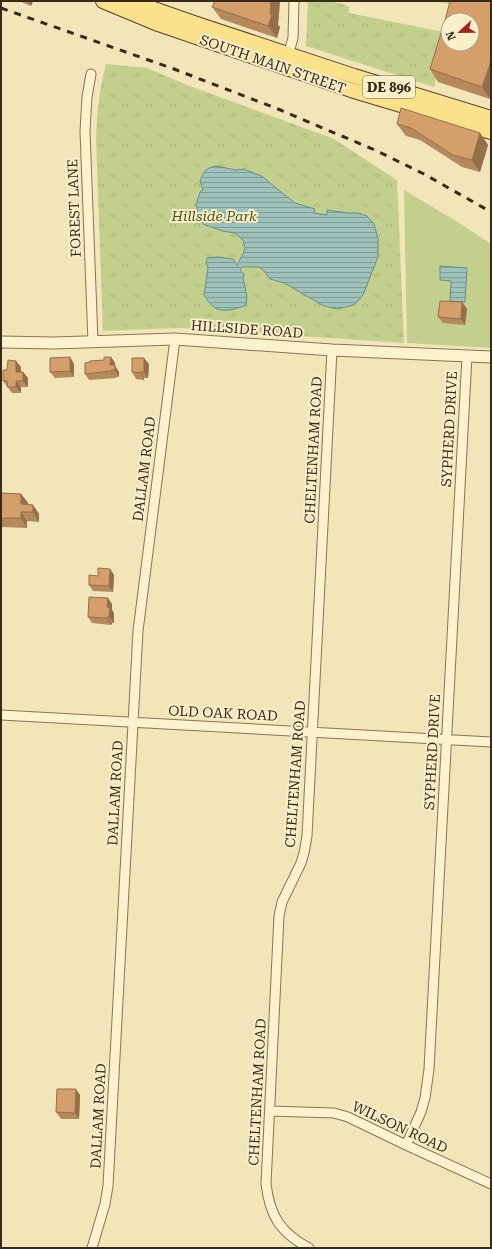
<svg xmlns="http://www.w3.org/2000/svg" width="492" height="1249" viewBox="0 0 492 1249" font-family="'Roboto Serif',serif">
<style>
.grass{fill:url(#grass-tufts)}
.pitch{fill:#c3d08d}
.water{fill:url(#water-rules);stroke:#668f88}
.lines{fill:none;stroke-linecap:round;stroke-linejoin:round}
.minor-casing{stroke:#897452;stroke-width:11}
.tertiary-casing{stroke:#897452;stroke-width:13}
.primary-casing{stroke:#564128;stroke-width:16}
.minor{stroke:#fcf2cd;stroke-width:9}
.tertiary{stroke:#fcf2cd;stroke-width:11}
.primary{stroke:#fae18c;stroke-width:14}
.rail{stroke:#372a19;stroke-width:3;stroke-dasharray:7 7;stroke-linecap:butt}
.wall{fill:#b6895c}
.shaded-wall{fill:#946f4b}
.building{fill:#d49f6b;stroke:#946f4b;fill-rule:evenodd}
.labels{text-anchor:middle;stroke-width:4;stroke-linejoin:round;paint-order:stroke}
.shield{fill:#f9efc9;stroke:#71654e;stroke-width:1}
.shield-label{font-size:13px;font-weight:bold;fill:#372a19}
.street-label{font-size:14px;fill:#372a19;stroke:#f9efc9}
.park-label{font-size:14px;font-style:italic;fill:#43551e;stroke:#f9efc9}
</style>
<defs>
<pattern id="grass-tufts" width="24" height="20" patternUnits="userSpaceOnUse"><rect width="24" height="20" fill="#c3d08d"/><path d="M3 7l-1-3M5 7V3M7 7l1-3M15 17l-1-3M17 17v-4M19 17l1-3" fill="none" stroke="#a8b379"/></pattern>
<pattern id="water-rules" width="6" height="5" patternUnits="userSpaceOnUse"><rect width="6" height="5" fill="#9ec1ba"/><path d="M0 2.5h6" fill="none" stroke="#829d96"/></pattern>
</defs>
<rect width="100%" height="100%" fill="#f2e5b9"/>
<path class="grass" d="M308 1C318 1 341 1 349 7V13L443 32 449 4 435 1H450L434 87 306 46Z
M106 64 147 68 187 85 334 139 397 180 404 343 180 328 103 331 96 139C97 111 99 91 106 64Z"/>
<path class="pitch" d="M404 190 456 221 491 244V348L407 343Z"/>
<path class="water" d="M216 166 236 170 244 169 263 177 276 188 295 203 315 209 314 213 327 215V210L348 213H358L367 216 374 224 378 239V257L363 295 354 305 337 309 324 306 284 283 270 279 264 271 259 267H242L240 270 244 274 243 278 247 296 246 305C242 307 238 308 234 309 218 313 212 308 204 295L208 268 206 263 207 258 218 257 233 259 237 265 243 254 245 248 243 240 235 233 222 231 203 224 199 218 196 205 200 192 203 190 200 181C204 171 206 168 216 166Z
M440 266 467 268 465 302 450 301 451 281 440 280Z"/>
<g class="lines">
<defs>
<path id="minor" d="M287 59 293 38 294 1
M91 74 87 97 85 131 93 342
M1 715 491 742
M270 1111 334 1113 348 1117 406 1145 491 1184
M406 1145 421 1112 425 1098 429 1069 467 356
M92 1248 105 1204 108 1186 138 631 175 339
M309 1248C281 1233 270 1217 266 1184L279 916 282 902 301 863 304 853 307 836 332 350"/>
<path id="tertiary" d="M1 342 54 343 175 339 332 350 491 357"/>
<path id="primary" d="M103 1 158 24 351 90 491 132
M131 1 200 25 354 76 491 118"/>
</defs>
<use href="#minor" class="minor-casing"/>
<use href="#tertiary" class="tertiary-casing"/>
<use href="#primary" class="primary-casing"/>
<use href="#minor" class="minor"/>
<use href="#tertiary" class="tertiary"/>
<use href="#primary" class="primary"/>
<path class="rail" d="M1 8 174 69 278 109 377 151 424 174 491 212"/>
</g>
<path class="wall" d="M19 1H33L31 6Z
M215 1H280L278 25 280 27 277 38 221 19 212 7Z
M446 17 490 99 438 82 430 69Z
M397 124 480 133 488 145 480 172 462 167 420 140 406 136Z
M462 302 467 309 465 325 443 323 438 317Z
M70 357 74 364V377L55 378 50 372Z
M111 357 115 363V366L119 372V377H116V378L89 380 85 374 90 362 104 360Z
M149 364 148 378H144V380L136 379 132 372Z
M21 367V372H23L28 378V387H21V393H12L3 381 7 370Z
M1 493 21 494 28 503V504L33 505 39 514V522L27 521V528L1 527Z
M110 569 114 575 113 592 93 591 89 585 98 576Z
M112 604V610L114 613V623H112L111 625 92 623 88 617Z
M80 1095 79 1119H61L56 1112Z"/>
<path class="shaded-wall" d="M28 1H33L31 6Z
M271 1H280L278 25 280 27 277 38 268 26 270 14Z
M491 61V97L490 99 482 87Z
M480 133 488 145 480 172 472 160Z
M462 302 467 309 465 325 461 319Z
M70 357 74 364V377L70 371Z
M111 357 115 363V366L119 372V377L110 365Z
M144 358 149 364 148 378 144 372Z
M16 361 21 367V378L16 372Z
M111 370 116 377V378L111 371Z
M23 372 28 378V387L23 381Z
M140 372 144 378V380L140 373Z
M16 381 21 387V393L16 387Z
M21 494 28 503V512L21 504Z
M33 505 39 514V522L33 512Z
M21 512 27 521V528L21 518Z
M110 569 114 575 113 592 109 586Z
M108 598 112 604V610L114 613V623L109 617 107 607Z
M107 617 112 623 111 625 107 618Z
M76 1089 80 1095 79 1119 75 1113Z"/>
<path class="building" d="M215 1H271L270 14 272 15 268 26 212 7Z
M450 1H491V61L482 87 430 69 446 17ZM448 20H472V44H448Z
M401 108 480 133 472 160 453 155 411 128 397 124Z
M440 301 462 302 461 319 438 317Z
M70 357V371L50 372V358Z
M104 357H111L110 365H115V370H111V371L85 374V363L90 362V361L104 360Z
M132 358H144V372H140V373L132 372Z
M8 360 16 361V372H23V381H16V387H7L8 381H3V370H7Z
M1 493 21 494V504L33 505V512H21V518H1Z
M98 568 110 569 109 586 89 585V575L98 576Z
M89 597 108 598 107 607H110L109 617H107V618L88 617Z
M57 1089H76L75 1113 56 1112Z"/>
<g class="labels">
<rect class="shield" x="363" y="76" width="52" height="22" rx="3"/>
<g class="shield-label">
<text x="389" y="92">DE 896</text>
</g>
<g class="street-label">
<text transform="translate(273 64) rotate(19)" y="5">SOUTH MAIN STREET</text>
<text transform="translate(74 208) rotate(-92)" y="5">FOREST LANE</text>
<text transform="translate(247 329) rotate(4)" y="5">HILLSIDE ROAD</text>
<text transform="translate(449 429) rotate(-87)" y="5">SYPHERD DRIVE</text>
<text transform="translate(313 450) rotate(-87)" y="5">CHELTENHAM ROAD</text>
<text transform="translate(144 469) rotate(-83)" y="5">DALLAM ROAD</text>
<text transform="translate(223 713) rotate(3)" y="5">OLD OAK ROAD</text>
<text transform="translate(432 752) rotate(-87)" y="5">SYPHERD DRIVE</text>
<text transform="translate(295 774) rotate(-86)" y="5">CHELTENHAM ROAD</text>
<text transform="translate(115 793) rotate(-87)" y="5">DALLAM ROAD</text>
<text transform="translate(257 1092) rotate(-87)" y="5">CHELTENHAM ROAD</text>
<text transform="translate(98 1116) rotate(-87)" y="5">DALLAM ROAD</text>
<text transform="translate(400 1127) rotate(25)" y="5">WILSON ROAD</text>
</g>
<g class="park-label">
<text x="214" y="221">Hillside Park</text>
</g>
</g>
<rect width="492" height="1249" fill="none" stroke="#372a19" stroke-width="4"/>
<g transform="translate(460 32) rotate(248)"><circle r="19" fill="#f9efc9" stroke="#aba083"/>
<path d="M0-3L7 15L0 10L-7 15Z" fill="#9e261d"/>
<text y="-6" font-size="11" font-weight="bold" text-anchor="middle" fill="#372a19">N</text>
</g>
</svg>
